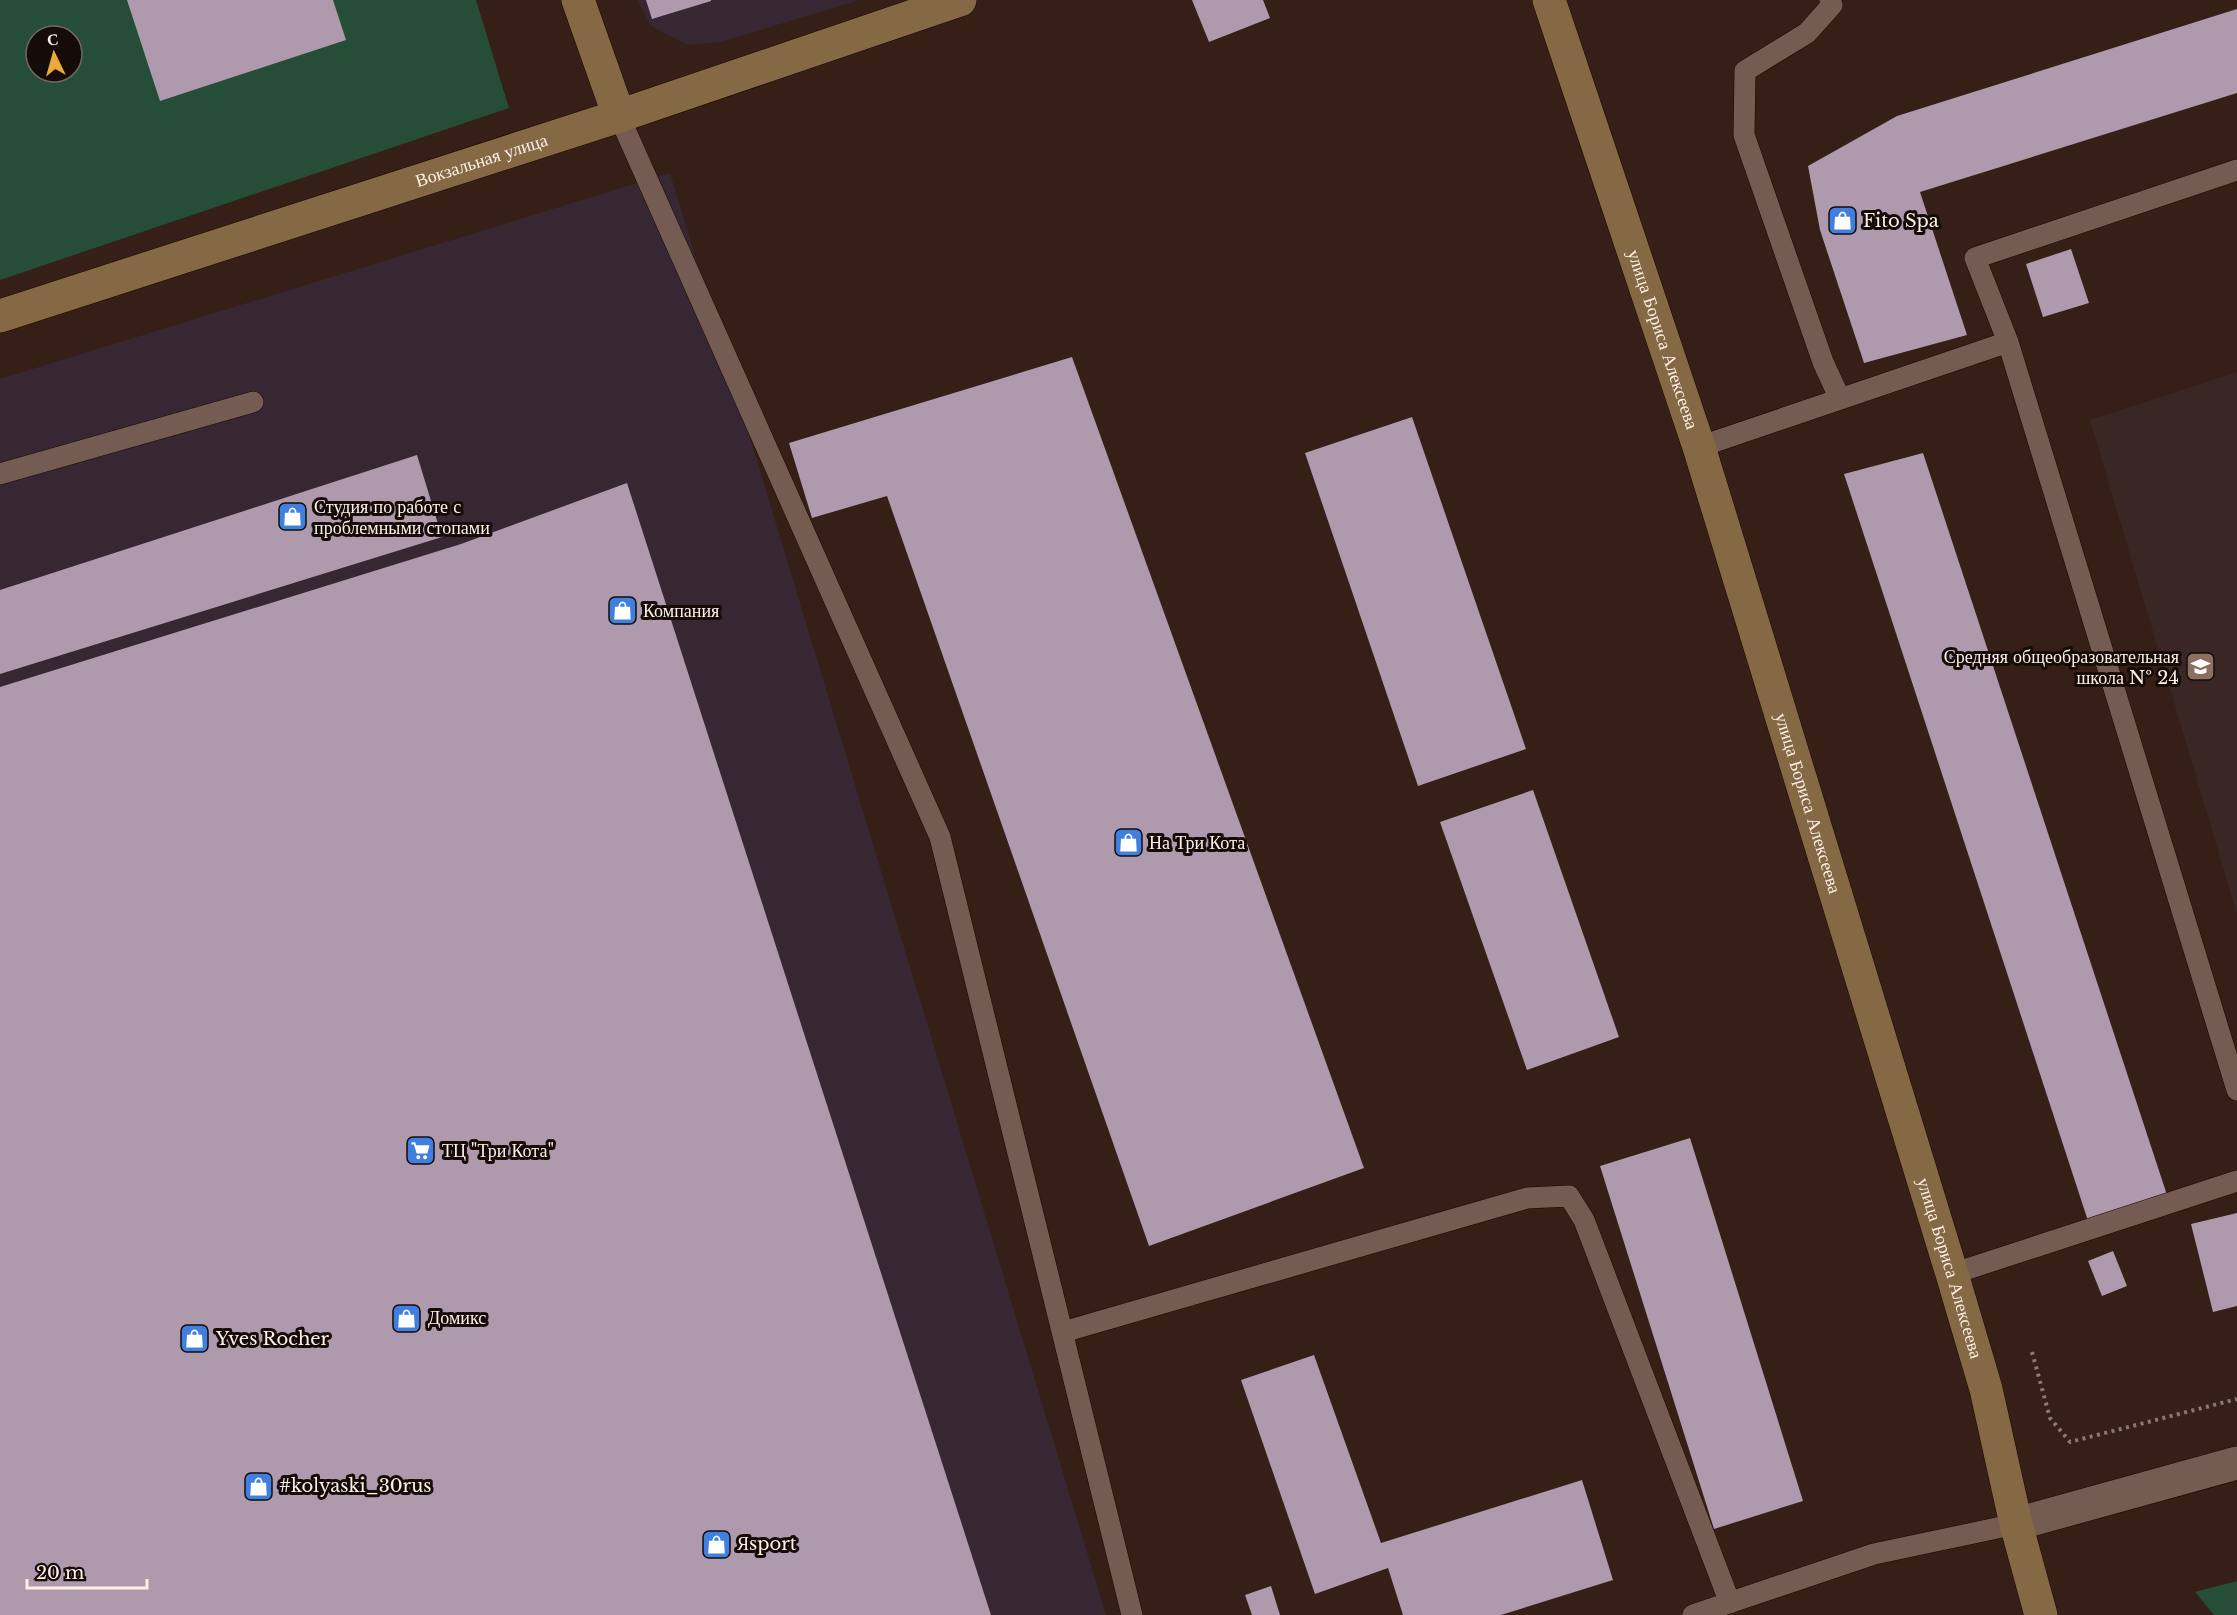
<svg xmlns="http://www.w3.org/2000/svg" width="2237" height="1615" viewBox="0 0 2237 1615" font-family="'Libre Baskerville',serif">
<style>
.commercial{fill:#362733}
.education{fill:#3a2725}
.green{fill:#264d37;fill-rule:evenodd}
.building{fill:#af99ad}
.lines{fill:none;stroke-linecap:round;stroke-linejoin:round}
.lane-casing{stroke:#1b0803;stroke-width:22}
.street-casing{stroke:#1b0803;stroke-width:34}
.secondary-casing{stroke:#1b0803;stroke-width:34}
.path{stroke:#8c7871;stroke-width:4;stroke-dasharray:3 4.5;stroke-linecap:butt}
.lane{stroke:#755c52;stroke-width:21}
.street{stroke:#755c52;stroke-width:33}
.secondary{stroke:#856944;stroke-width:33}
.labels{text-anchor:middle;stroke-width:6;stroke-linejoin:round;paint-order:stroke}
.street-label{font-size:18px;fill:#ffefe9;stroke:#150c08}
.poi-label{font-size:18px;fill:#ffefe9;stroke:#150c08;text-anchor:start}
</style>
<rect width="100%" height="100%" fill="#351f16"/>
<path class="commercial" d="M637 0H860L721 42 687 45 651 26Z
M670 173 1106 1615H0V379Z"/>
<path class="education" d="M2237 372V914L2090 420Z"/>
<path class="green" d="M0 0H476L509 108 0 280ZM36 36H72V72H36Z
M2237 1581V1615H2214L2195 1592Z"/>
<path class="building" d="M127 0H333L346 40 160 101Z
M646 0H711V1L652 19Z
M1192 0H1263L1270 18 1209 42Z
M2237 9V93L1920 192 1967 335 1864 363 1820 230 1808 166 1897 116Z
M2071 249 2089 303 2043 317 2026 264Z
M1072 357 1364 1168 1149 1246 887 496 812 518 789 443Z
M1412 417 1526 749 1418 786 1305 453Z
M1923 453 2168 1198 2089 1224 1844 474Z
M417 455 442 537 0 674V590Z
M627 483 991 1615H0V687L461 544Z
M1533 790 1619 1037 1527 1070 1440 822Z
M1690 1138 1803 1501 1714 1529 1600 1166Z
M2237 1213V1306L2213 1312 2191 1224Z
M2113 1251 2127 1286 2102 1296 2088 1261Z
M1314 1355 1381 1543 1582 1480 1613 1580 1501 1615H1403L1388 1568 1315 1594 1241 1380Z
M1271 1586 1280 1615H1252L1245 1595Z"/>
<g class="lines">
<defs>
<path id="lane" d="M1830 0 1832 5 1807 33 1745 71 1744 135 1823 362 1840 399
M619 116 940 837 1132 1615
M2237 170 1975 258 2008 342 2237 1090
M1699 447 2008 342
M0 474 253 402
M1952 1274 2237 1181
M1063 1332 1527 1198 1569 1196 1584 1220 1730 1603
M1693 1615 1874 1554 2016 1524"/>
<path id="street" d="M2016 1524 2237 1463"/>
<g id="secondary">
<path d="M578 0 619 116"/>
<path id="s1" d="M1549 0 1699 447 1952 1274 1986 1389 2016 1524 2041 1615"/>
<path id="s2" d="M0 316 619 116 960 0"/>
</g>
</defs>
<use href="#lane" class="lane-casing"/>
<use href="#street" class="street-casing"/>
<use href="#secondary" class="secondary-casing"/>
<path class="path" d="M2032 1352 2050 1418 2070 1442 2237 1399"/>
<use href="#lane" class="lane"/>
<use href="#street" class="street"/>
<use href="#secondary" class="secondary"/>
</g>
<defs>
<symbol id="shop-square" viewBox="-11 -11 22 22"><rect x="-9" y="-9" width="18" height="18" rx="4" fill="#3f7fe0" stroke="#150c08"/><path d="M-5-2.5h2.3a2.7 3.5 0 0 1 5.4 0H5L5.5 6h-11ZM-1.5-2.5h3a1.5 2.3 0 0 0-3 0Z" fill="#fff"/></symbol>
<symbol id="school-square" viewBox="-11 -11 22 22"><rect x="-9" y="-9" width="18" height="18" rx="4" fill="#8d6e63" stroke="#150c08"/><path d="M0-5L7-2L0 1L-7-2ZM-4 1L0 2.5L4 1V4Q0 6-4 4Z" fill="#fff"/></symbol>
<symbol id="supermarket-square" viewBox="-11 -11 22 22"><rect x="-9" y="-9" width="18" height="18" rx="4" fill="#3f7fe0" stroke="#150c08"/><path d="M-6-5.5h2.5l.6 2H6L4.5 2H-2.5L-4.4-4H-6ZM-1.5 3.2a1.3 1.3 0 1 0 .1 0ZM3 3.2a1.3 1.3 0 1 0 .1 0Z" fill="#fff"/></symbol>
</defs>
<g fill-rule="evenodd">
<use href="#shop-square" x="1826" y="204" width="33" height="33"/>
<use href="#shop-square" x="276" y="500" width="33" height="33"/>
<use href="#shop-square" x="606" y="594" width="33" height="33"/>
<use href="#school-square" x="2184" y="650" width="33" height="33"/>
<use href="#shop-square" x="1112" y="826" width="33" height="33"/>
<use href="#supermarket-square" x="404" y="1134" width="33" height="33"/>
<use href="#shop-square" x="390" y="1302" width="33" height="33"/>
<use href="#shop-square" x="178" y="1322" width="33" height="33"/>
<use href="#shop-square" x="242" y="1470" width="33" height="33"/>
<use href="#shop-square" x="700" y="1528" width="33" height="33"/>
</g>
<g class="labels">
<g class="street-label">
<text dy="6" stroke="none"><textPath href="#s2" startOffset="506">Вокзальная улица</textPath></text>
<text dy="6" stroke="none"><textPath href="#s1" startOffset="358">улица Бориса Алексеева</textPath></text>
<text dy="6" stroke="none"><textPath href="#s1" startOffset="844">улица Бориса Алексеева</textPath></text>
<text dy="6" stroke="none"><textPath href="#s1" startOffset="1330">улица Бориса Алексеева</textPath></text>
</g>
<g class="poi-label">
<text x="1863" y="227">Fito Spa</text>
<text x="314" y="513">Студия по работе с<tspan x="314" dy="21">проблемными стопами</tspan></text>
<text x="643" y="617">Компания</text>
<text x="2179" y="663" text-anchor="end">Средняя общеобразовательная<tspan x="2179" dy="21">школа № 24</tspan></text>
<text x="1149" y="849">На Три Кота</text>
<text x="442" y="1157">ТЦ "Три Кота"</text>
<text x="428" y="1324">Домикс</text>
<text x="216" y="1345">Yves Rocher</text>
<text x="279" y="1492">#kolyaski_30rus</text>
<text x="737" y="1550">Яsport</text>
</g>
</g>
<g transform="translate(54 54) rotate(355)"><circle r="28" fill="#150c08" stroke="#736762" stroke-width="1.5"/>
<path d="M0-4.5L10 22L0 15L-10 22Z" fill="#eca93b"/>
<text y="-9" font-size="16" font-weight="bold" text-anchor="middle" fill="#ffefe9">С</text>
</g>
<path d="M27 1579v9h120v-9" fill="none" stroke="#ffefe9" stroke-width="3"/>
<text x="36" y="1579" font-size="18" fill="#ffefe9" stroke="#150c08" stroke-width="4.5" paint-order="stroke">20 m</text>
</svg>
